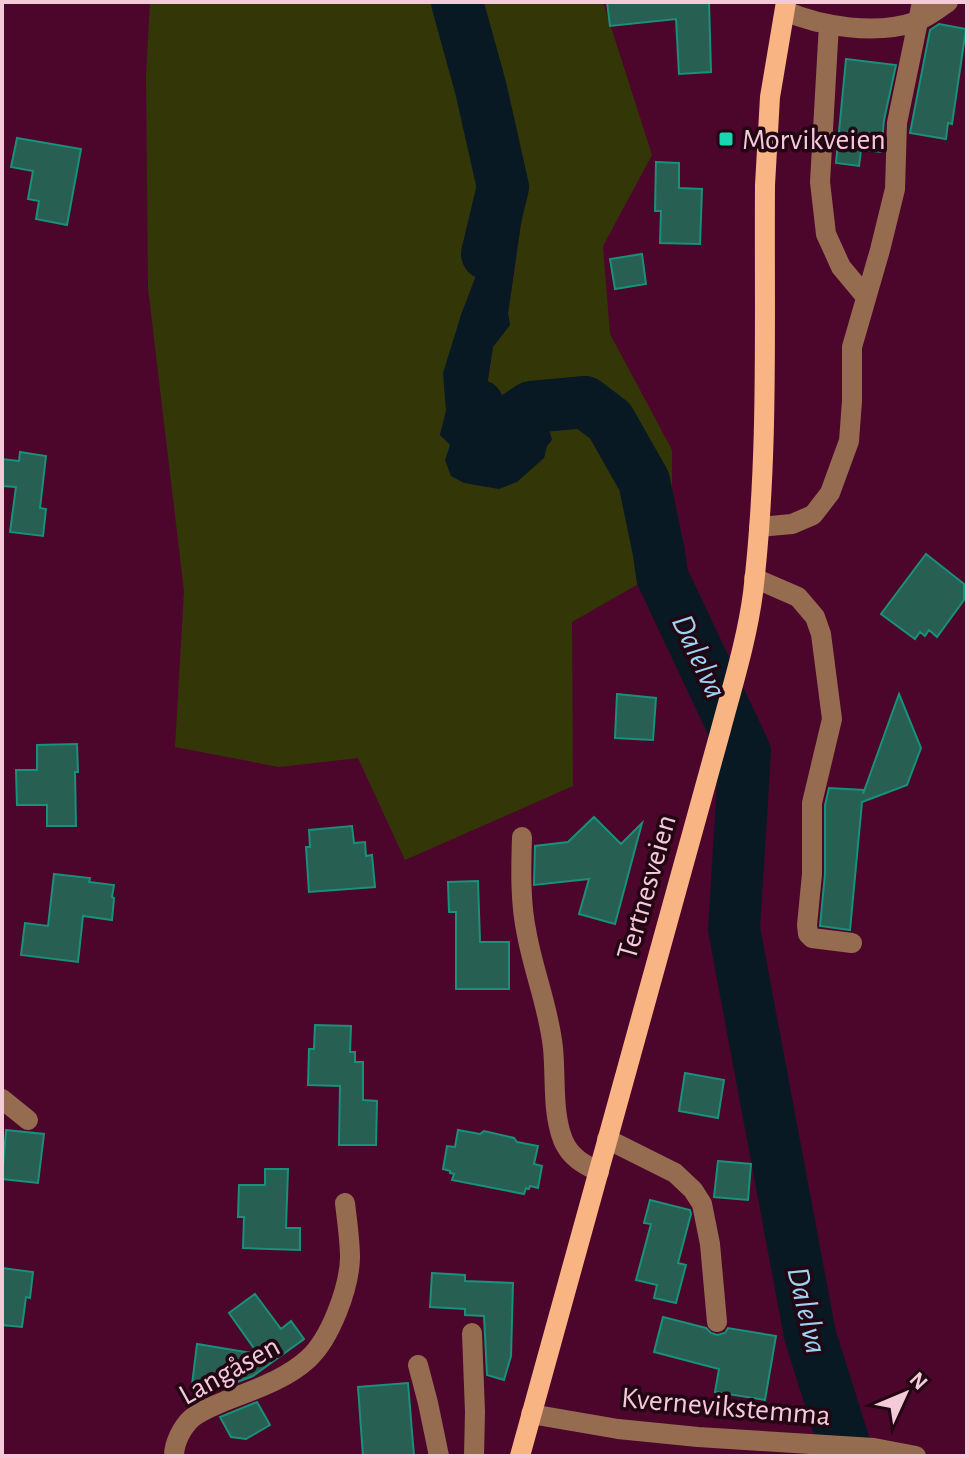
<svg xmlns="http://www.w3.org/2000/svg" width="969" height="1458" viewBox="0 0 969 1458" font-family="'Alegreya Sans',sans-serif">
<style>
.green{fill:#333707;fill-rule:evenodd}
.water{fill:#081923}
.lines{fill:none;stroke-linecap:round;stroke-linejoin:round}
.river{stroke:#081923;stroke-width:52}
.building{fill:#275f52;stroke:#179179;stroke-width:2}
.minor{stroke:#966c50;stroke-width:20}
.major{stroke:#f9b484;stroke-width:20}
.poi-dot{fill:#19d5b2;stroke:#220613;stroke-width:3}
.labels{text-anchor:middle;stroke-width:7;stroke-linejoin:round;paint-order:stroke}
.poi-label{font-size:30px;fill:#f4c9d8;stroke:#220613;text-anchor:start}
.street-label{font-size:30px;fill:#f4c9d8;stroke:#220613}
.water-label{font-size:32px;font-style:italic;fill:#9cd2f2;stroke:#220613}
</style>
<rect width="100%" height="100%" fill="#4d062b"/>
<path class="green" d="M150 2H603L652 155 603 246 610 334 672 450V526L647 579 572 622 573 786 405 860 358 758 279 767 175 747 184 591 148 288 146 75ZM486 191 521 223 508 314 510 325 493 346 484 406 495 412 516 406 531 407C542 422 548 440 544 458L440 435 446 411 461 315 479 268 480 228 485 207Z"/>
<path class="water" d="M503 187 514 190 521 223 508 314 510 325 493 347 484 405 495 412 516 406 531 407 550 432 552 440 547 446 544 458 517 482 499 489 464 483 451 476 445 460 450 445 440 435 446 411 443 373 461 315 479 268 480 228 485 207 486 191Z"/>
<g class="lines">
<path class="river" d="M457 2 481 89 503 187 487 254
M478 405 480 417 506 424 531 407 585 402 610 421 644 481 659 553 662 576 745 752 734 929 810 1335 848 1456"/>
</g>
<path class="building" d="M607 2H709L711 72 679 74 676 19 610 26Z
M939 24 966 29 952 124 948 123 946 139 910 133 930 30Z
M846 59 896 65 884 120 881 152 861 150 859 166 836 163Z
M17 138 81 149 67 225 36 219 39 201 28 199 33 171 11 167Z
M656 162 679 163V188L702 189 700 244 660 243 661 211H655Z
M642 254 646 284 615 289 610 259Z
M20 452 46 456 40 508 46 509 43 536 10 532 16 487 2 486V459L19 461Z
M926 554 964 584V600L937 637 929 630 925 636 920 632 915 639 881 614Z
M617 694 656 698 653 740 615 738Z
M899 694 921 748 907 785 862 802 850 930 820 926 825 874V805L829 788 864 790 863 794Z
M77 744 78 772H75L76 826H47V805H17L16 770H37V745Z
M594 817 621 844 642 823 615 924 579 914 589 879 534 885 535 846 568 842Z
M352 826 354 843 365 842 366 856 372 855 375 887 309 892 306 847H310L309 830Z
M54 874 90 878 89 882 114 885 112 897 114 898 112 920 83 916 78 962 21 955 25 923 48 926Z
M478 881 480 942H509V989H456V912H449L448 882Z
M315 1025 351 1026 350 1052H355V1062H363V1100L377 1101 376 1145H339L340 1086 308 1085 309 1049H314Z
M685 1073 724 1080 718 1118 679 1111Z
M6 1130 44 1134 38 1183 2 1179Z
M458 1130 480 1134 484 1131 514 1138 517 1142 538 1146 534 1164 542 1166 538 1188 530 1186 529 1189 526 1188 524 1194 452 1180 454 1174 450 1173V1171L443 1169 447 1146 455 1147Z
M718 1161 751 1164 748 1200 714 1197Z
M265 1169H288L286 1228H300V1250L243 1248 244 1217H238L239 1185H265Z
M650 1200 690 1210 691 1214 678 1263 686 1265 676 1303 654 1298 657 1285 636 1280 651 1224 644 1223Z
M2 1268 33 1272 30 1298 26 1297 22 1327 2 1325Z
M432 1273 465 1275V1281L513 1283 511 1356 504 1380 487 1375 484 1316 465 1315V1309L430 1307Z
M255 1294 281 1329 291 1321 304 1339 253 1376 219 1389 192 1385 197 1344 258 1354 229 1313Z
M663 1317 706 1328 711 1333 717 1335 725 1333 728 1328 776 1336 765 1400 715 1392 719 1369 654 1352Z
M408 1383 414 1456H363L358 1387Z
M257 1402 270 1425 246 1439 231 1437 220 1417Z"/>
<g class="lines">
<path class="minor" d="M785 11C822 27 876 35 915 22 927 18 938 9 948 2
M829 24 820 182 826 234 841 267 866 297
M759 527 792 524 813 515 830 493 849 441 852 401V347L880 250 895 189 897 123 922 2
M754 578 798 597 815 617 821 634 832 719 812 803V874L807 925 808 934 812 938 852 943
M522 837C521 869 520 903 527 935 534 973 549 1009 553 1048 556 1078 552 1112 563 1140 570 1157 583 1164 599 1172
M2 1099 28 1120
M607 1139 675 1173 693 1190 702 1204 710 1244 717 1322
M472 1333 475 1412 474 1456
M418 1365 428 1403 439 1456
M531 1414 618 1429 698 1437 874 1448 916 1456
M174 1456C174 1443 182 1427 192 1418 202 1410 214 1406 225 1401 253 1390 285 1380 308 1359 330 1339 349 1289 350 1258 350 1240 347 1221 345 1203"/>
<path class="major" d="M520 1456 721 729C733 684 747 639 753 593 769 458 764 321 765 185L770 97 786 2"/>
</g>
<rect class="poi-dot" x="718" y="131" width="16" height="16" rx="4"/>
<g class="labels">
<g class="poi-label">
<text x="742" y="149">Morvikveien</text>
</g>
<g class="street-label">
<text transform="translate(646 887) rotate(-74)" y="10">Tertnesveien</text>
<text transform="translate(229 1370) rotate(-29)" y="10">Langåsen</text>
<text transform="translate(726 1406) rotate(5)" y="10">Kvernevikstemma</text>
</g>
<g class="water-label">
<text transform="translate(700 656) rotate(65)" y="11">Dalelva</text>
<text transform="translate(808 1310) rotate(77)" y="11">Dalelva</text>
</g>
</g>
<rect width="969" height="1458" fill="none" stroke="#f4c9d8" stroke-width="8"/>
<g transform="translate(905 1394) rotate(46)" stroke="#220613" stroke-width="6" paint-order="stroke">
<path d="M0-6L14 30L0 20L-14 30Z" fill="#f4c9d8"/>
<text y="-12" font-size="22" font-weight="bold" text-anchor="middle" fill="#f4c9d8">N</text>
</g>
</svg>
